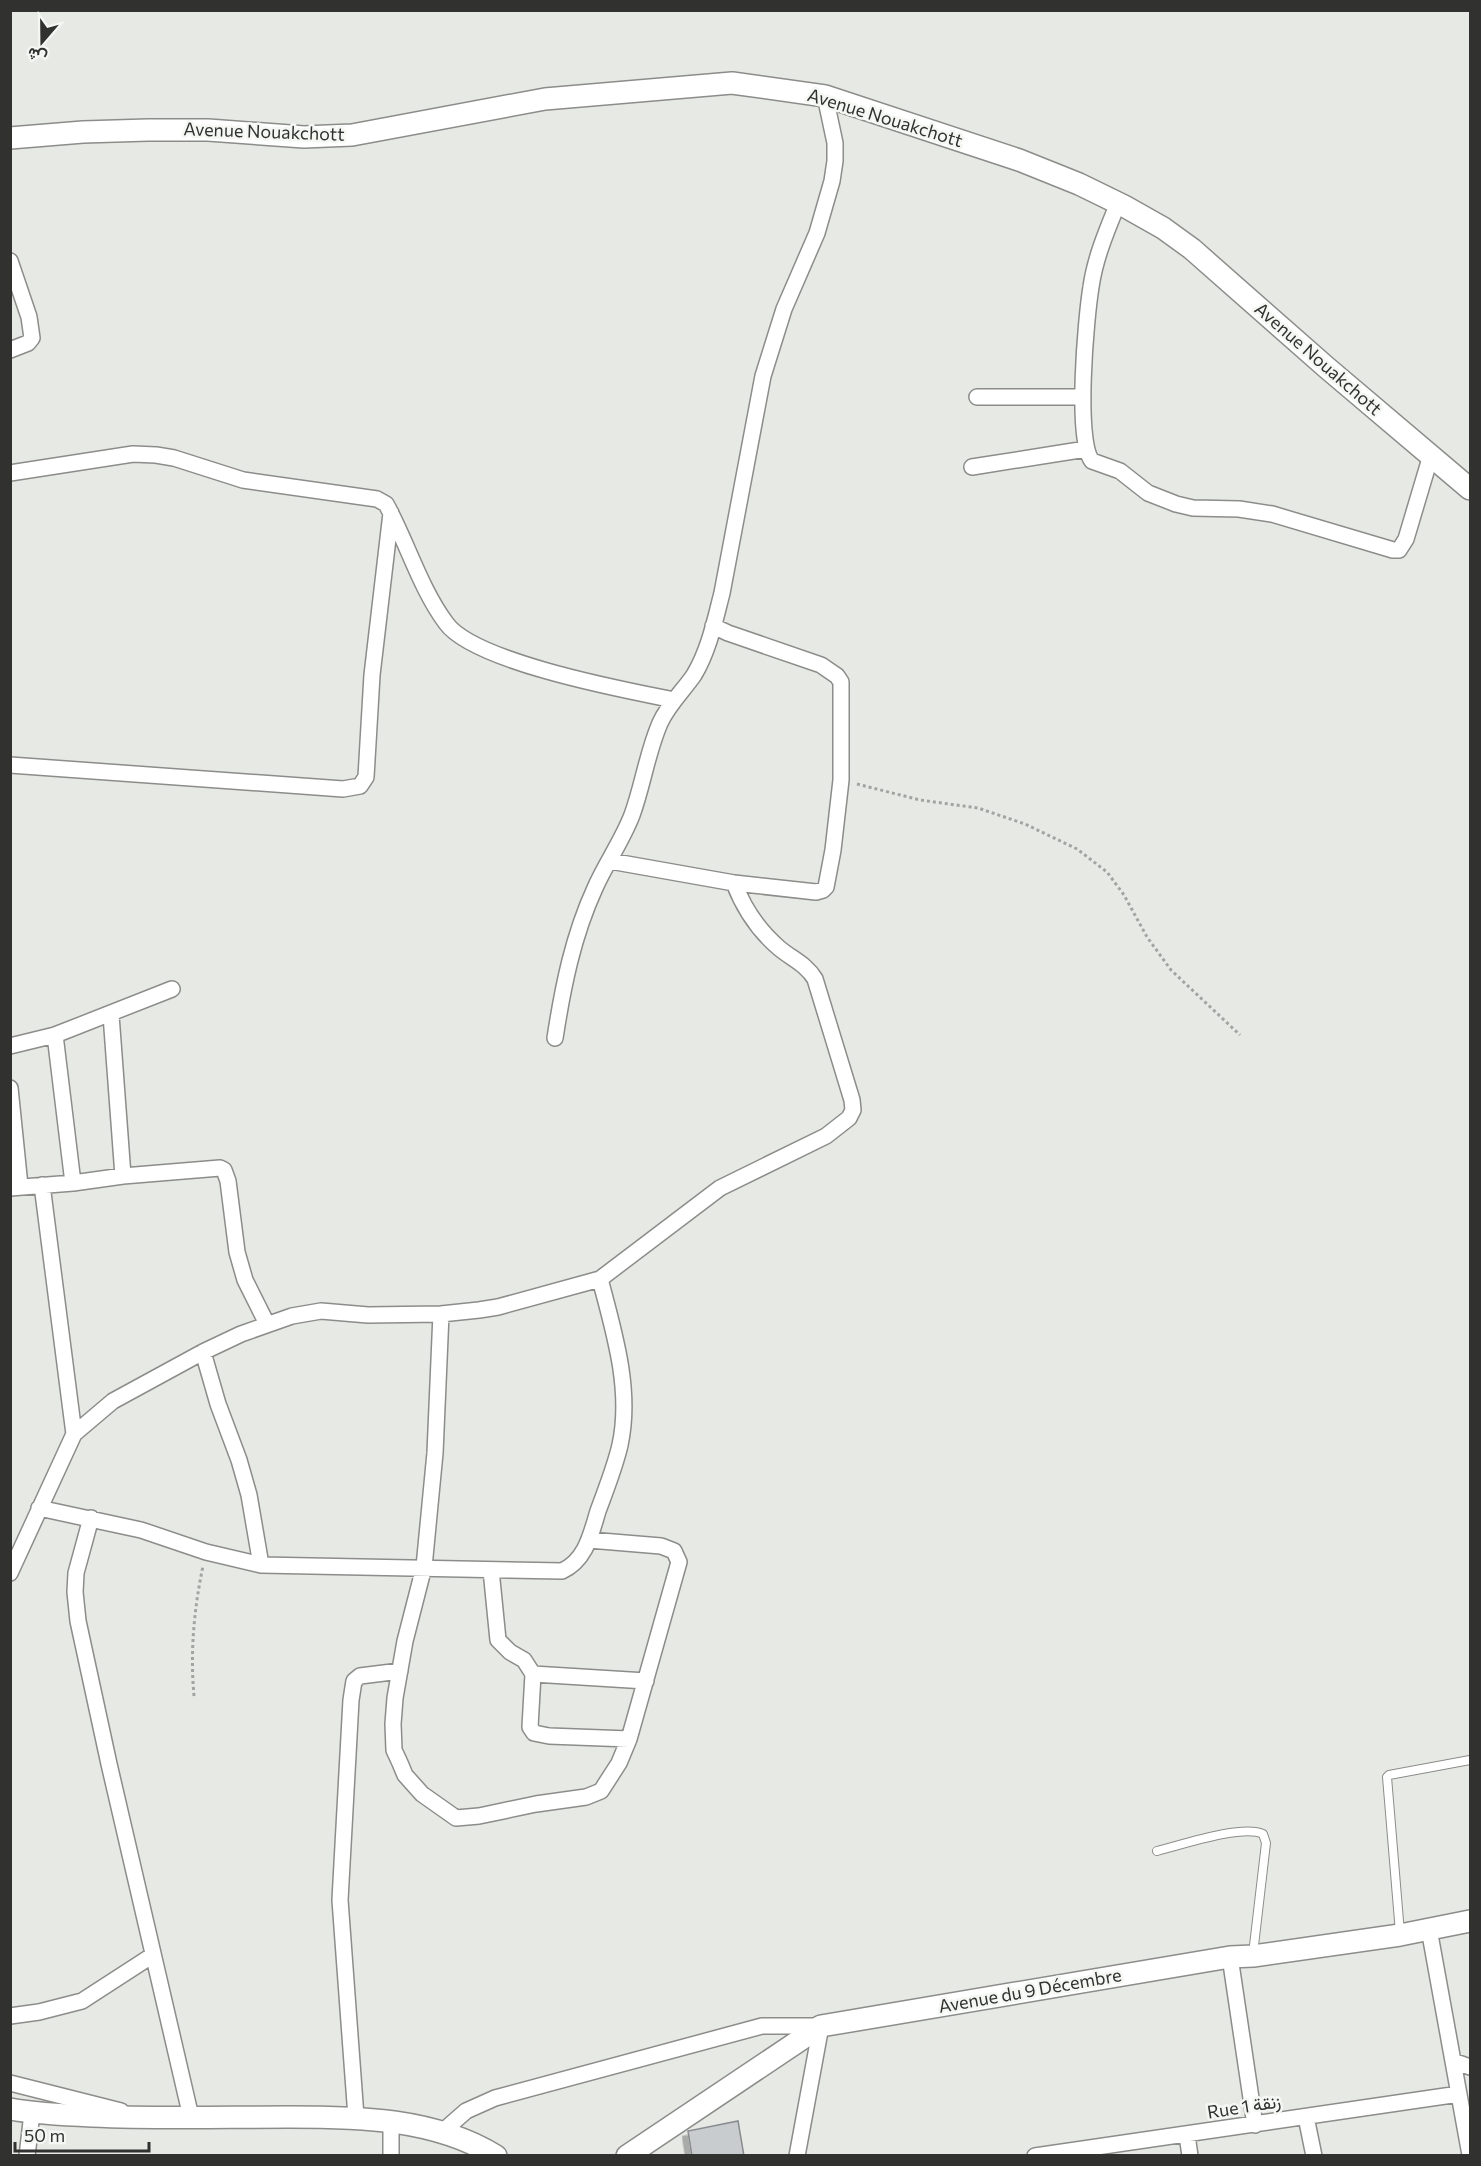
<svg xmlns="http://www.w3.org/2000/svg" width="1481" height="2166" viewBox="0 0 1481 2166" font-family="Commissioner,Vazirmatn,sans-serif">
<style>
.building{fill:#c9cccf;stroke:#898c8f;stroke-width:1.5;filter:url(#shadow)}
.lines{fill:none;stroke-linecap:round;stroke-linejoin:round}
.lane-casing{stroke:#8c8d8a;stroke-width:10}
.street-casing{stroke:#8c8d8a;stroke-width:18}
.secondary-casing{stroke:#8c8d8a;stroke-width:24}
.path{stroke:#a3a4a1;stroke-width:3;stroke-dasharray:3 3;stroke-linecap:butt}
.lane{stroke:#fff;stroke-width:8}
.street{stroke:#fff;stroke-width:15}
.secondary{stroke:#fff;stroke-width:21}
.labels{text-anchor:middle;stroke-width:5;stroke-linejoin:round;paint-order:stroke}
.street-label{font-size:18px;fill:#313230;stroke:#f5f7f3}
</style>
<defs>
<filter id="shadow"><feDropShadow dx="-5.5" dy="5.5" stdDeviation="0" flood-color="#0004"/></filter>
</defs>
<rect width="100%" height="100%" fill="#e7e9e5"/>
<path class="building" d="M738 2121 744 2156H692L688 2131Z"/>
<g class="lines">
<defs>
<path id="lane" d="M1157 1851C1181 1845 1243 1824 1263 1834L1266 1843 1253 1954
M1400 1933 1387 1777 1389 1775 1470 1760"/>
<path id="street" d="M1118 203C1107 230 1095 258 1091 287 1086 317 1075 440 1092 461L1120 471 1148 493 1176 504 1193 508 1239 509 1272 514 1393 550H1399L1406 539 1431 455
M10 261 29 317 32 338 28 343 10 350
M977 397H1083
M972 467 1086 449
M10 473 133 454 156 455 174 458 243 480 377 499 386 504C407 542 420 588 446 623 474 662 624 690 674 700
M10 765 343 789 360 786 366 777 372 675 391 513
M610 861 734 883 816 892 823 890 826 887 833 850 841 780V682L837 676 821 665 728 633 713 626
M111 1015 123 1176
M55 1035 73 1183
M555 1038C563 986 573 936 595 888 606 863 622 841 632 815 643 785 647 753 660 723 668 705 683 691 694 675 709 650 715 620 722 593L763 376 784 309 817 233 832 181 835 161V143L825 96
M10 1046 55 1035 172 989
M10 1088 20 1186
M42 1185 74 1434
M10 1188 73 1183 123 1176 220 1168 224 1170 228 1181 237 1252 245 1280 267 1324
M441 1314 435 1453 424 1567 405 1641 395 1698 393 1724 394 1750 400 1763 405 1775 422 1794 456 1818 479 1816 536 1804 586 1797 601 1791 619 1763 629 1739 679 1562 674 1551 661 1546 589 1540
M203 1352 218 1404 239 1460 249 1495 261 1565
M39 1508 141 1530 206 1552 261 1565 562 1571C586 1560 591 1534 598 1511 606 1489 615 1467 620 1445 632 1390 614 1332 600 1279
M91 1518 76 1573 75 1592 78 1621 109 1764 191 2117
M491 1570 498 1640 510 1652 524 1660 533 1674 530 1727 534 1733 549 1736 629 1739
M10 1573 74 1434 113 1401 203 1352 241 1334 292 1316 321 1311 368 1315 441 1314 479 1310 498 1307 600 1279 720 1188 826 1136 849 1118 853 1110 852 1100 815 979C806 964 792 959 779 948 758 930 744 909 734 883
M533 1674 646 1681
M1429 1929 1470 2155
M1230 1957 1255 2125
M10 2016 39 2012 82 2001 153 1955
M1453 2061 1470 2067
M10 2083 121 2111
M356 2117 340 1900 351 1700 354 1681 360 1676 400 1671
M1306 2117 1314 2156
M441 2133 466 2111 495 2098 762 2026H821L797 2156
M1187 2135 1190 2156
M27 2156 32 2113
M391 2156V2121
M1035 2156 1459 2094"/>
<path id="secondary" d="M10 138 83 132 148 130H208L304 137 352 135 545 99 732 83 825 96 1019 160 1079 184 1124 206 1163 228 1192 249 1326 367 1470 489
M10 2109C38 2114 65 2115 92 2116 158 2119 223 2117 288 2117 359 2117 434 2118 496 2156
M627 2156 821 2026 1230 1957 1253 1956 1400 1935 1470 1921"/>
</defs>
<use href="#lane" class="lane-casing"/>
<use href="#street" class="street-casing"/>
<use href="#secondary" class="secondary-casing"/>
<path class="path" d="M857 784 920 800 978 808 1025 824 1077 849 1107 872 1124 895 1147 937 1171 970 1240 1035
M194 1696C190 1652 194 1609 203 1566"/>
<use href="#lane" class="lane"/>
<use href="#street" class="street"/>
<use href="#secondary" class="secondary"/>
</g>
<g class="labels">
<g class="street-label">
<text transform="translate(885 118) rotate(17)" y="6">Avenue Nouakchott</text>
<text transform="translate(264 132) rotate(2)" y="6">Avenue Nouakchott</text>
<text transform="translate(1318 359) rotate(41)" y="6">Avenue Nouakchott</text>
<text transform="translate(1030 1991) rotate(-10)" y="6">Avenue du 9 Décembre</text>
<text transform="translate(1244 2107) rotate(-9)" y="6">Rue 1 زنقة</text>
</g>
</g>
<rect width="1481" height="2166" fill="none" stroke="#313230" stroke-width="24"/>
<g transform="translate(42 42) rotate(200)" stroke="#f5f7f3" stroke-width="4.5" paint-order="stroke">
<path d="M0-4.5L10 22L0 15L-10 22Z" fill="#313230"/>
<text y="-9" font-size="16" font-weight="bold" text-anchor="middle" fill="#313230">ش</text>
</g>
<path d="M15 2142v9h134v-9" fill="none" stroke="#313230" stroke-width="3"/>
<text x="24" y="2142" font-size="18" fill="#313230" stroke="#f5f7f3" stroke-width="4.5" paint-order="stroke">50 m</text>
</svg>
